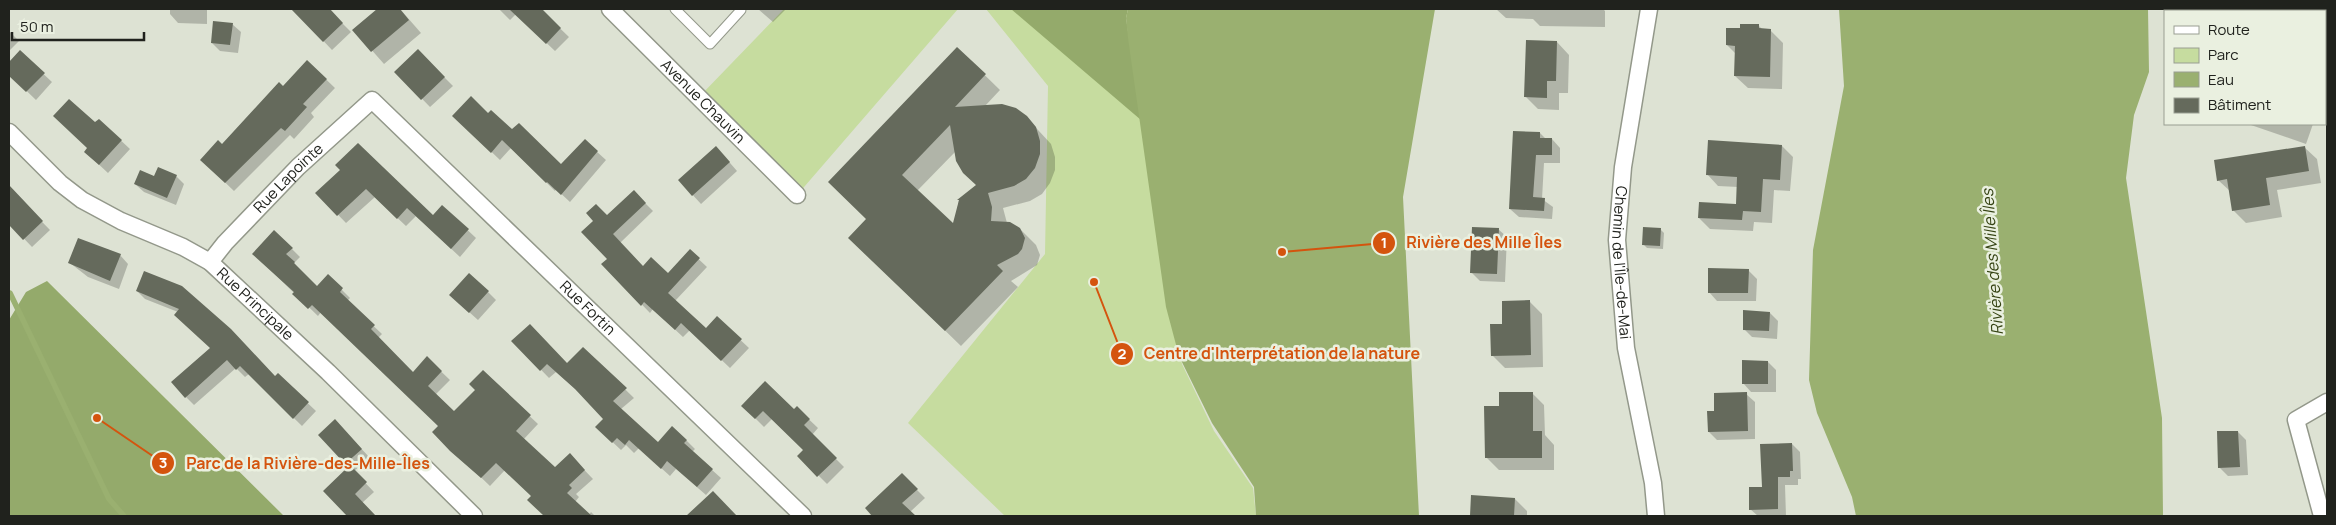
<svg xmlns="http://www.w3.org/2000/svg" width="2336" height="525" viewBox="0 0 2336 525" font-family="Manrope,sans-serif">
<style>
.green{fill:#c6dc9f}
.forest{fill:#94aa6b}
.water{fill:#9ab070}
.shadow{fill:#0003;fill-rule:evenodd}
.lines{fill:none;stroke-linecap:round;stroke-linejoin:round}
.stream{stroke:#9ab070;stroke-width:5.5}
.building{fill:#656a5c;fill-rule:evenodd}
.lane-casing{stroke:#93988a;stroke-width:11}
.street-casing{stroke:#93988a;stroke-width:19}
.lane{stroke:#fff;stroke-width:9}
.street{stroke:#fff;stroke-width:16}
.labels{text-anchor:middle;stroke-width:5;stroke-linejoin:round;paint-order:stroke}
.street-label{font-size:15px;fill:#20221d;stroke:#eaf0e0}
.water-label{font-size:16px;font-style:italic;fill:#354313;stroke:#eaf0e0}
.leader{fill:none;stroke:#d4540e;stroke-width:2}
.callout-dot{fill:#d4540e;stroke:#eaf0e0;stroke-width:2}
.mark-label{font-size:15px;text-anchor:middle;font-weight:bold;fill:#fff}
.callout-label{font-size:16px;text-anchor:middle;font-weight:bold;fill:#d4540e;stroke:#eaf0e0;stroke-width:5;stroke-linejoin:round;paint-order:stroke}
</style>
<rect width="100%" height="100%" fill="#dde2d3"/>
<path class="green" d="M784 9H958L798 194 700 96Z
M986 9H1128L1126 18 1128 38 1144 145 1169 309 1182 364 1214 431 1253 488 1256 516H1005L908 423 1045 254 1048 86Z"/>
<path class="forest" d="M1011 9H1128L1126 18 1141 120Z
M47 281 284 516H9V320L26 292Z"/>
<path class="water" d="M1128 9H1435L1403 197 1419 516H1256L1254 487 1212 423 1179 356 1166 307 1128 38 1126 18Z
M1839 9H2148L2149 72 2134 115 2126 178 2162 418 2163 516H1856L1852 497 1817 413 1809 380 1813 250 1844 86Z"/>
<path class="shadow" d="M170 9H207V24L178 23 170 14Z
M300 9H328L351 32 332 50 296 12Z
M379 9H400L421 33 384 64 354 30Z
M499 9H540L569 37 555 51 516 14 510 20Z
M758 9H786L773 22Z
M1496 9H1603L1605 11V27L1540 26 1533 19 1506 18Z
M2241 9H2299L2300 11H2242Z
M232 24 241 32 238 53 220 51 212 43Z
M1758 25 1763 30H1770L1783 43 1782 89 1748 88 1735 76 1736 54 1727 45 1741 29Z
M9 31 19 41 9 51Z
M1557 42 1569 55 1568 93H1559V110L1538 109 1526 97Z
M957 48 1000 90 985 106 1026 117 1051 144 1055 157V170L1050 183 1042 194 1030 201 1003 208 1007 223 1020 229 1036 245 1040 255 1037 265 1011 281 1018 287 961 346 865 253 868 219ZM956 151 977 185 959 200 954 226 917 191Z
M418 51 453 86 430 107 396 72Z
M20 52 52 82 36 100 9 74V64Z
M308 62 335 88 311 113 314 117 294 139 290 135 234 191 210 168 222 146Z
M489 115 561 166 585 141 606 160 570 202 556 189 555 191 511 148 500 160 454 116Z
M99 120 130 149 108 173 94 160 95 124Z
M2248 124H2313L2306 144Z
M1540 133 1546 139H1552L1560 148V163H1544L1542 199 1553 207 1552 219 1519 217 1510 209Z
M1782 146 1793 157 1790 191 1774 190 1772 223 1754 222 1753 231 1710 229 1699 218 1737 206 1738 187 1718 186 1707 174Z
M2304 147 2317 159 2321 183 2277 190 2282 217 2246 223 2233 210 2231 192 2218 180Z
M724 156 737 171 701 204 679 180Z
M342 170 433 216 442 206 476 238 460 257 416 216 406 226 375 197 346 223 317 193Z
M176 176 184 184 176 205 144 192 135 184Z
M9 188 50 230 32 247 9 223Z
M634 192 653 211 620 243 643 267 668 275 690 251 707 267 675 301 706 330 717 318 749 348 730 368 690 330 683 337 653 309 650 313 603 264 609 259 607 217Z
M1498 229 1507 237 1505 282 1480 281 1472 273Z
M1660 229 1664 233 1663 249 1647 248 1643 244Z
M292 249 300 257 294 263 301 272 317 288 328 276 350 298 347 301 382 334 378 338 413 374 427 358 450 380 435 395 454 412 477 390 483 372 538 424 523 440 555 469 570 455 593 479 576 494 579 497 575 502 589 515 591 512 595 516H546L529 500 532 496 505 470 490 486 442 440 440 426 321 312 318 316 262 262Z
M120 255 128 264 119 289 88 277 70 263Z
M1748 270 1757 279 1756 301H1717L1709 292Z
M145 273 276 378 278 375 316 411 302 426 249 374 245 377 236 368 194 405 186 397 211 348 178 312 145 299 137 291Z
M488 292 496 300 478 320 459 303Z
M1530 302 1542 314 1543 367 1505 368 1492 355 1504 325Z
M1770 313 1778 321 1777 339 1752 337 1744 329Z
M513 341 567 365 583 348 634 398 621 409 658 443 686 440 695 449 692 452 721 478 706 495 676 469 670 476 639 448 634 453 626 445 621 450 605 435 604 419 581 394 556 372 549 378Z
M1768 362 1776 370V392H1751L1743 383Z
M1532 393 1544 405 1545 435 1554 445V470H1499L1486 457 1500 407Z
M1746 394 1755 402V439L1717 440 1709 432 1716 412Z
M743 406 794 411 797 408 818 428 812 435 844 467 827 484 799 456 804 450 772 419 764 427Z
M343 429 370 458 354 471 374 492 362 503 375 516H349L325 491 350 467 320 435Z
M2238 432 2246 440 2248 475 2228 476 2219 467Z
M1792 444 1800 452 1801 479H1798V485H1785L1786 516H1758L1750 509Z
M902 475 925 498 910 512 914 516H874L867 508Z
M1472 496 1515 499 1527 511V516H1472Z"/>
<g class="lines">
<path class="stream" d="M10 293 109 499 124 516"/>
</g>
<path class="building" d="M291 9H330L343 23 323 42Z
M377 9H400L409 20 371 52 352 30Z
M509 9H542L561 28 546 44Z
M213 21 233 23 230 45 211 43Z
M1740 24H1759V28L1771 29 1770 77 1734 76 1735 46 1726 45V28H1740Z
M1526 40 1557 41 1556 81H1547V98L1524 97Z
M957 47 986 74 955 107 1002 104 1016 108 1027 116 1036 127 1040 141V154L1035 168 1026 179 1014 186 988 193 992 207 991 221 1010 222 1020 228 1025 238 1022 249 1018 254 997 265 1003 271 945 331 848 238 866 219 828 182ZM950 125 956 161 963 173 976 185 957 200H959L953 223 902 175Z
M418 49 445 77 421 100 394 72Z
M20 50 45 73 26 92 9 76V62Z
M307 60 327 79 303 104 307 107 285 131 281 128 225 183 200 160 218 140 222 144 279 82 283 86Z
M471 96 488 113 491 110 512 129 519 123 561 164 585 139 598 151 561 195 547 182 546 183 502 140 491 153 452 116Z
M69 99 95 122 99 119 122 140 99 165 84 152 87 148 53 116Z
M1513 131 1540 132V138H1552V155H1536L1533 197 1545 198 1544 211 1509 209Z
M1708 140 1782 145 1780 180 1763 179 1761 212 1743 211 1742 220 1698 218 1699 202 1736 204 1737 177 1706 175Z
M358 143 433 215 442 205 469 229 451 249 407 208 397 219 366 189 337 216 315 193 340 170 335 165Z
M716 146 730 162 692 196 678 180Z
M2305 146 2309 171 2266 178 2270 205 2232 211 2227 179 2217 181 2214 160Z
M158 167 177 175 167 198 134 184 140 170 154 176Z
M9 185 43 221 23 240 9 225Z
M634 190 646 203 613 234 643 266 651 257 668 273 690 249 700 258 668 293 706 328 717 316 742 339 721 361 681 323 675 330 644 302 641 306 601 264 607 259 581 232 593 221 586 213 596 204 607 215Z
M1472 227 1499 228 1497 274 1470 273Z
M1643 227 1661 228 1660 246 1642 245Z
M274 230 293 248 286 254 295 262 294 263 317 286 328 274 343 288 340 292 375 325 371 329 413 372 427 356 442 371 428 386 454 411 475 390 469 384 483 370 531 415 516 431 555 467 570 453 585 470 569 485 572 488 567 493 592 516H544L527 500 531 496 496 463 481 478 450 451 432 432 438 426 312 305 308 309 292 294 294 292 252 254Z
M78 238 121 254 110 281 68 263Z
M1708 268 1749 269 1748 293H1708Z
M144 271 182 286 231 329 275 376 278 373 309 402 293 419 240 366 236 370 227 360 185 398 171 382 210 348 174 315 179 309 136 291Z
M469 273 489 291 469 313 449 295Z
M1530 300 1531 355 1491 356 1490 324H1502V301Z
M1743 310 1770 312 1769 331 1743 330Z
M530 324 567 363 583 347 627 388 613 401 658 442 672 426 687 440 684 443 713 469 697 487 667 461 661 469 629 440 625 445 617 438 612 443 595 427 603 419 575 389 547 364 540 371 511 341Z
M1742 360 1768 361V384H1742Z
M765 381 794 409 797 406 810 419 804 425 837 458 817 477 797 456 803 450 763 411 755 419 741 406Z
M1499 392H1533V431H1542V458H1485L1484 406H1499Z
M1747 392 1748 431 1708 432 1707 411H1714V393Z
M335 419 362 449 345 464 318 435Z
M2217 431H2238L2240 467 2218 468Z
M1792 443 1793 471H1790V477H1778V509L1749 510V487H1762L1760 444Z
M350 465 367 482 355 494 376 516H347L323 491Z
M902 473 918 489 902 503 916 516H872L865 508Z
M713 491 737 516H686Z
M1471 495 1515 498 1514 516H1470Z"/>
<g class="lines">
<defs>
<path id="lane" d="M675 9 710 44 741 10"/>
<g id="street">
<path id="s1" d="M610 9 797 195"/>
<path id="s2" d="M1649 9 1623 167 1617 240 1626 348 1653 483 1656 516"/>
<path d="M2325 45H2327"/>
<path id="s3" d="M9 132 60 183 82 200 121 221 183 247 210 262 328 372 474 516"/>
<path id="s4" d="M210 262 225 243 298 167 372 100 803 516"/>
<path d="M2322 516 2296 420 2327 402"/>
</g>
</defs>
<use href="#lane" class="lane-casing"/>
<use href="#street" class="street-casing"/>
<use href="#lane" class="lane"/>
<use href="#street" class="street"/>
</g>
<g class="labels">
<g class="street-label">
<text dy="5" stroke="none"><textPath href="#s1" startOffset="131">Avenue Chauvin</textPath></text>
<text dy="5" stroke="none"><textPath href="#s4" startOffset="115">Rue Lapointe</textPath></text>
<text dy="5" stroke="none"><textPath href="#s2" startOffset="256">Chemin de l'Île-de-Mai</textPath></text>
<text dy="5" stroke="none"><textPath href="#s3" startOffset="304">Rue Principale</textPath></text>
<text dy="5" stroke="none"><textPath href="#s4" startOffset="529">Rue Fortin</textPath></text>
</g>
<g class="water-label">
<text transform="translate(1992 262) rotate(-94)" y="6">Rivière des Mille Îles</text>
</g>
</g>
<path class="leader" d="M1282 252L1384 243M1094 282L1122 354M97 418L163 463"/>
<g class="callout-dot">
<circle cx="1282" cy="252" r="5"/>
<circle cx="1094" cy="282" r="5"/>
<circle cx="97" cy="418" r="5"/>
<circle cx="1384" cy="243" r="12"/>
<circle cx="1122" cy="354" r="12"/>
<circle cx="163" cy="463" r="12"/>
</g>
<g class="mark-label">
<text x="1384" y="248">1</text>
<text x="1122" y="359">2</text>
<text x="163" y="468">3</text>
</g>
<g class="callout-label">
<text x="1484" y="248">Rivière des Mille Îles</text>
<text x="1282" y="359">Centre d'Interprétation de la nature</text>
<text x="308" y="469">Parc de la Rivière-des-Mille-Îles</text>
</g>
<rect width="2336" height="525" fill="none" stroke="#20221d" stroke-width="20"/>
<rect x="2164" y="10" width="162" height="115" fill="#eaf0e0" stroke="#999e92"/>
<rect x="2174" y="26" width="25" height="8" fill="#ffffff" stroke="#999e92"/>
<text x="2208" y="35" font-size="15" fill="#20221d">Route</text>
<rect x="2174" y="48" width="25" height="15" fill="#c6dc9f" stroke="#999e92"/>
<text x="2208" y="60" font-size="15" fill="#20221d">Parc</text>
<rect x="2174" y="72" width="25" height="15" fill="#9ab070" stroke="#999e92"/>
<text x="2208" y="85" font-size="15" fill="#20221d">Eau</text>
<rect x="2174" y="98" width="25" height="15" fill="#656a5c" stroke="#999e92"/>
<text x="2208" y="110" font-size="15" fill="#20221d">Bâtiment</text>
<path d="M12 32v8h132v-8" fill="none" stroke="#20221d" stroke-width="2.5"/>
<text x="20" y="32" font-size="15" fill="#20221d" stroke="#eaf0e0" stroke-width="4" paint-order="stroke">50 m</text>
</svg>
